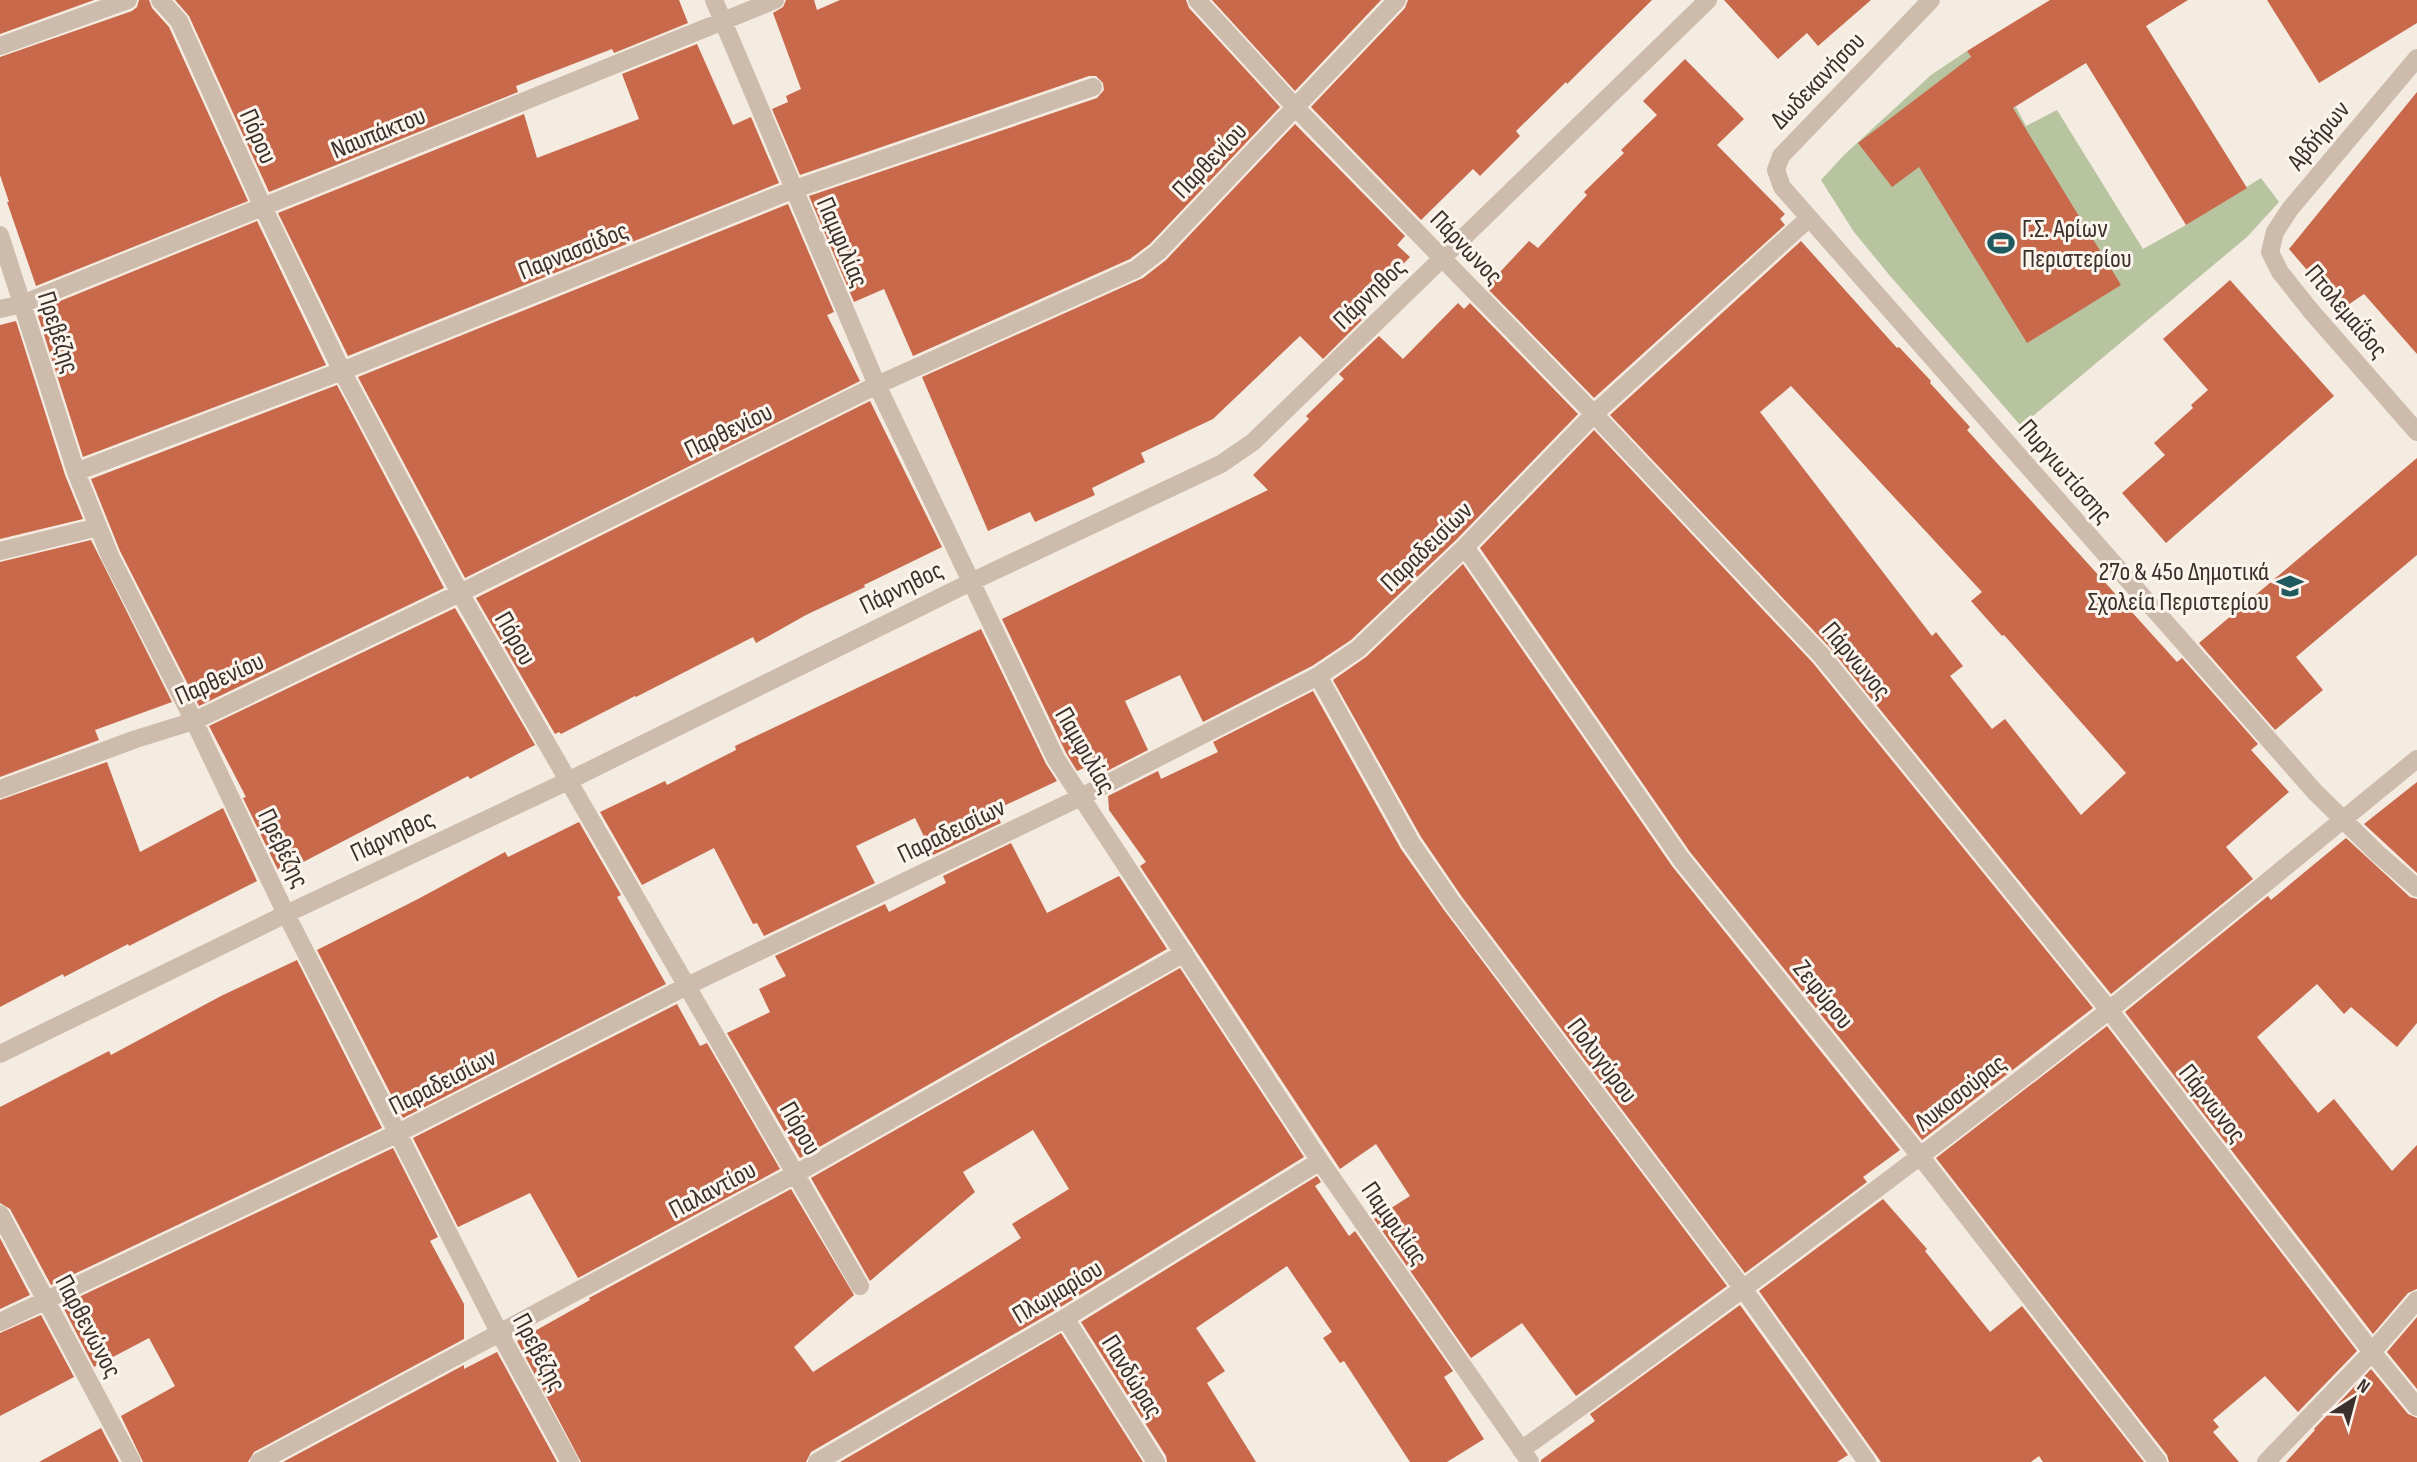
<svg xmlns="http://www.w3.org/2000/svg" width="2417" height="1462" viewBox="0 0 2417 1462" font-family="'Sofia Sans Condensed',sans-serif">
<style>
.green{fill:#b8c4a0}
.building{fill:#c8694b;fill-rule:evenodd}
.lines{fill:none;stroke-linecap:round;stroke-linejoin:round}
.minor{stroke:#cdbbac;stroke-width:18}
.labels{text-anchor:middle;stroke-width:6;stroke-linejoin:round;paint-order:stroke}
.street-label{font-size:26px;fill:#3b302b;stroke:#fbf5ee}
.poi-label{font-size:26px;fill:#3b302b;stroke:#fbf5ee;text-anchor:start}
</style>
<rect width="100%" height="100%" fill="#f4ebe1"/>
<path class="green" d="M1967 51 2005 113 2016 107 2026 126 2057 110 2143 249 2186 225 2261 178 2279 202 2247 237 2021 426 1891 277 1854 232 1821 180 1844 155 1931 75Z"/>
<path class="building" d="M0 0H94L0 34Z
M139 0H149L152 8 169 27 248 201 36 286 7 202H9L0 175V57L132 11 137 7Z
M175 0H679L688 23 614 53 612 49 516 86 518 92 269 192 189 16Z
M786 0H814L817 10 840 0H1186L1189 8 1280 107 1150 244 1130 259 913 356 884 289 854 302 809 196 1097 98 1104 90 1103 83 1096 76H1089L800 175 772 109 788 102 786 96 801 89 773 13 783 7Z
M1212 0H1381L1295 91Z
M1408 0H1652L1567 84 1566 82 1516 131 1520 136 1480 176 1473 169 1421 220 1311 107 1405 8Z
M1724 0H1871L1818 46 1807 33 1778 59Z
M2050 0H2188L2146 26 2247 188 2186 225 2086 63 2013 108 2121 285 2027 343 1919 167 1892 187 1858 143 1971 57 1967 51Z
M2267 0H2417V23L2319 83Z
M697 44 733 125 751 117 779 183 348 356 278 213 524 114 537 158 639 119 622 74Z
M1685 59 1744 119 1717 145 1785 214 1780 219 1785 225 1594 398 1486 287 1529 241 1538 248 1587 195 1584 192 1624 153 1621 150 1657 115 1643 101Z
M2417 92V354L2364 294 2345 307 2341 302 2337 305 2289 249Z
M1295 124 1405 236 1397 245 1410 257 1355 313 1362 320 1323 359 1300 336 1213 419 1141 453 1145 462 1092 488 1095 495 1035 522 1030 512 988 531 922 377 1143 278 1166 260Z
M788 204 834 312 827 315 860 381 465 578 358 377Z
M257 221 326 365 83 457 38 316 43 314V308Z
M1801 241 1897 348 1899 347 1931 381 1930 383 1970 427 1967 430 2177 662 2182 658 2258 744 2251 750 2289 792 2226 847 2253 879 2111 994 1831 649 1610 415ZM1791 386 1982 592 1971 601 2002 636 2004 635 2126 773 2081 815 2005 719 1992 729 1950 676 1963 666 1936 632 1932 636 1760 412Z
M2230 280 2334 396 2166 543 2122 493 2165 455 2154 443 2193 408 2191 405 2208 390 2163 339Z
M1458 303 1464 309 1470 303 1578 414 1457 539 1351 640 1312 666 1203 722 1180 675 1125 701 1148 750 1107 771V758L1077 771 1066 753 1002 619 1268 490 1253 475 1309 419 1306 416 1344 379 1339 374 1379 336 1403 359Z
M16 321 65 475 83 519 0 539V325Z
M337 385 444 588 199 706 120 551 91 479Z
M870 401 942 547 864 585 865 587 806 615 756 643 753 637 636 697 635 696 561 734 559 732 555 734 476 598Z
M1594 430 1813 663 2093 1008 1922 1140 1690 852 1480 548Z
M2417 458V555L2296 657 2323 690 2275 730 2199 643Z
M91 540 172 702 95 730 99 740 0 777V562Z
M1463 564 1672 866 1900 1150 1863 1177 1867 1182 1745 1273 1462 897 1421 837 1333 680 1366 657Z
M455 608 535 745 470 779 468 776 288 870 286 866 278 870 243 798 246 797 209 726Z
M981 629 1046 764 1057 781 995 810 1001 823 933 855 915 818 856 846 875 883 764 936 757 923 753 924 714 848 642 885 600 812 665 781 667 785 736 750 735 746Z
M1313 691 1401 849 1444 910 1727 1286 1576 1396 1522 1323 1471 1358 1374 1219 1410 1196 1376 1144 1340 1169 1140 866 1146 862 1109 810 1108 796 1158 771 1161 779 1218 752 1213 742Z
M107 762 140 852 223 808 257 881 129 946 128 944 64 977 63 974 0 1007V800Z
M2417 782V873L2364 824Z
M579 822 621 895 617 897 666 984 403 1118 317 950 418 899 505 852 508 857Z
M2346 838 2410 897 2417 899V1023L2397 1047 2351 1007 2344 1014 2317 984 2257 1037 2318 1113 2334 1099 2392 1171 2417 1145V1289L2408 1293 2373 1334 2125 1012 2268 896 2271 900Z
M1011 843 1047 913 1119 876 1167 949 800 1158 727 1033 770 1012 759 989 786 976 775 956 885 904 889 912 946 883 943 876Z
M297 960 382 1128 51 1285 10 1209 0 1203V1107L109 1051 111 1055 221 996Z
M1180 968 1304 1157 1059 1308 811 1452 806 1462H581L517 1341 590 1300 589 1298 791 1189 854 1295 794 1347 813 1372 1021 1238 1012 1224 1069 1189 1033 1130 963 1172 975 1192 870 1281 811 1178Z
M677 1004 700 1046 707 1043 780 1169 578 1278 530 1193 458 1227 413 1138Z
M2107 1026 2357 1351 2298 1412 2265 1376 2213 1420 2219 1427 2213 1432 2239 1462H2169L2167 1455 1936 1158Z
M393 1148 438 1237 430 1241 464 1304V1339L254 1452 248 1462H143L121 1416 175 1386 149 1338 94 1367 62 1305Z
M1317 1176 1321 1182 1315 1186 1349 1236 1355 1231 1453 1371 1444 1377 1484 1439 1447 1462H1410L1344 1361 1340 1363 1323 1338 1332 1332 1287 1266 1196 1328 1225 1371 1207 1383 1256 1462H1167L1166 1456 1081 1322Z
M1883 1199 1927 1249 1925 1251 1990 1332 2022 1306 2144 1462H2043L2039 1456 2031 1462H1881L1759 1291Z
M0 1238 30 1295 0 1309Z
M1740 1305 1848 1455 1837 1462H1541V1460L1595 1421 1590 1414Z
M41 1315 74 1377 0 1416V1333Z
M2417 1317V1389L2387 1352Z
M1061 1333 1143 1462H840Z
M497 1352 557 1462H283L464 1365V1369Z
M2371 1369 2408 1414 2417 1418V1462H2286L2315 1430 2314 1429Z
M101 1428 119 1462H39Z"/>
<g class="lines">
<path class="minor" d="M160 0 179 21 263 207 342 371 460 593 860 1286
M714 0 877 385 1056 759 1320 1161 1530 1462
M1197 0 1295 107 1594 414 1822 656 2109 1010 2372 1352 2417 1407
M1931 0 1781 156 1776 170 1782 187 2315 792 2377 853 2417 888
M0 46 128 0
M2417 58 2290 209 2275 232 2270 252 2280 272 2311 311 2417 432
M0 235 76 472 110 556 194 721 286 914 500 1334 570 1462
M0 309 22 304 775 0
M76 472 342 371 792 190 1093 87
M1465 547 1681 859 1920 1156 2158 1462
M0 551 98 527
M1318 676 1411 843 1453 904 1744 1290 1867 1462
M0 789 136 739 194 721 460 593 877 385 1136 269 1158 252 1397 0
M0 1054 286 914 568 781 971 582 1221 464 1253 442 1708 0
M0 1214 132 1462
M1065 1318 1156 1462
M0 1322 398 1133 687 986 1081 797 1318 676 1358 649 1465 547 1594 414 1809 218
M1521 1450C1720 1307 1917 1162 2108 1011 2212 928 2314 843 2417 759
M259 1462 797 1173 1184 953
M817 1462 1065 1318 1320 1161
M2266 1462 2372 1352 2417 1300"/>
</g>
<defs>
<symbol id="stadium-bare" viewBox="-9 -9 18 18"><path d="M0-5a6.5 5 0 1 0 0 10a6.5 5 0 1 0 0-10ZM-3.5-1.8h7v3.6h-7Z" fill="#1f5a5e" stroke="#fbf5ee" stroke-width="2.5" paint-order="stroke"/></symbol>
<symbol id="school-bare" viewBox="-9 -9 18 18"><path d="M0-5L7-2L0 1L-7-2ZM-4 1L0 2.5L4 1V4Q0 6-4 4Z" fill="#1f5a5e" stroke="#fbf5ee" stroke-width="2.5" paint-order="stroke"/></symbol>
</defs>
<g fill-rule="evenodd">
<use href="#stadium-bare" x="1982" y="224" width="38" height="38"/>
<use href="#school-bare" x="2271" y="567" width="38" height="38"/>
</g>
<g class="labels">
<g class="street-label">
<text transform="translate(1817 80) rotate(-46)" y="9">Δωδεκανήσου</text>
<text transform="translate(378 132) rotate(-22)" y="9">Ναυπάκτου</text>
<text transform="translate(2318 135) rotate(-50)" y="9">Αβδήρων</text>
<text transform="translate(259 136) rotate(66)" y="9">Πόρου</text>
<text transform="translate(1209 160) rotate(-46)" y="9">Παρθενίου</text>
<text transform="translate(843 242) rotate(67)" y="9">Παμφιλίας</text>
<text transform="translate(1467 247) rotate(46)" y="9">Πάρνωνος</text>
<text transform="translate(573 250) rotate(-22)" y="9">Παρνασσίδος</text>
<text transform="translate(1369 293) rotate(-44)" y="9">Πάρνηθος</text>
<text transform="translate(2347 311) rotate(50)" y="9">Πτολεμαΐδος</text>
<text transform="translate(59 332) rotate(72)" y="9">Πρεβέζης</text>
<text transform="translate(728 430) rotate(-26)" y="9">Παρθενίου</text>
<text transform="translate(2066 471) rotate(49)" y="9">Πυργιωτίσσης</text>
<text transform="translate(1426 546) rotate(-44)" y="9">Παραδεισίων</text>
<text transform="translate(901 587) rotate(-26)" y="9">Πάρνηθος</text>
<text transform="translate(516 638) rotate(60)" y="9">Πόρου</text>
<text transform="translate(1857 660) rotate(50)" y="9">Πάρνωνος</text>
<text transform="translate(219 678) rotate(-24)" y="9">Παρθενίου</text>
<text transform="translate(1086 750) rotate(60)" y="9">Παμφιλίας</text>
<text transform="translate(951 830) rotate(-26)" y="9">Παραδεισίων</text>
<text transform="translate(392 835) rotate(-25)" y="9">Πάρνηθος</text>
<text transform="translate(284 848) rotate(64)" y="9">Πρεβέζης</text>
<text transform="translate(1824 994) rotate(51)" y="9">Ζεφύρου</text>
<text transform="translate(1603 1060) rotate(53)" y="9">Πολυγύρου</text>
<text transform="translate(442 1081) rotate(-27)" y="9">Παραδεισίων</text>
<text transform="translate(1960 1092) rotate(-38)" y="9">Λυκοσούρας</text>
<text transform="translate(2213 1103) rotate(52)" y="9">Πάρνωνος</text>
<text transform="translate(801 1128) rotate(60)" y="9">Πόρου</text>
<text transform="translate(712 1189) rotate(-28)" y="9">Παλαντίου</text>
<text transform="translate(1395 1223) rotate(55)" y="9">Παμφιλίας</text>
<text transform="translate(1057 1291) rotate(-31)" y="9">Πλωμαρίου</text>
<text transform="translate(89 1326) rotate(62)" y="9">Παρθενώνος</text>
<text transform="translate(540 1352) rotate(62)" y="9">Πρεβέζης</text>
<text transform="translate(1133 1376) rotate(58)" y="9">Πανδώρας</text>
</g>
<g class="poi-label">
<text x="2022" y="237">Γ.Σ. Αρίων<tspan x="2022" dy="30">Περιστερίου</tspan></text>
<text x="2269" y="580" text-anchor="end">27ο &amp; 45ο Δημοτικά<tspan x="2269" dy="30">Σχολεία Περιστερίου</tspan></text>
</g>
</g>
<g transform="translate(2354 1399) rotate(36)" stroke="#fbf5ee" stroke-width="5" paint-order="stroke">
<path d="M0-5L12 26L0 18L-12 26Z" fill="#3b302b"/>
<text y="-10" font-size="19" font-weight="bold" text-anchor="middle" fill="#3b302b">N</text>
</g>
</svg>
